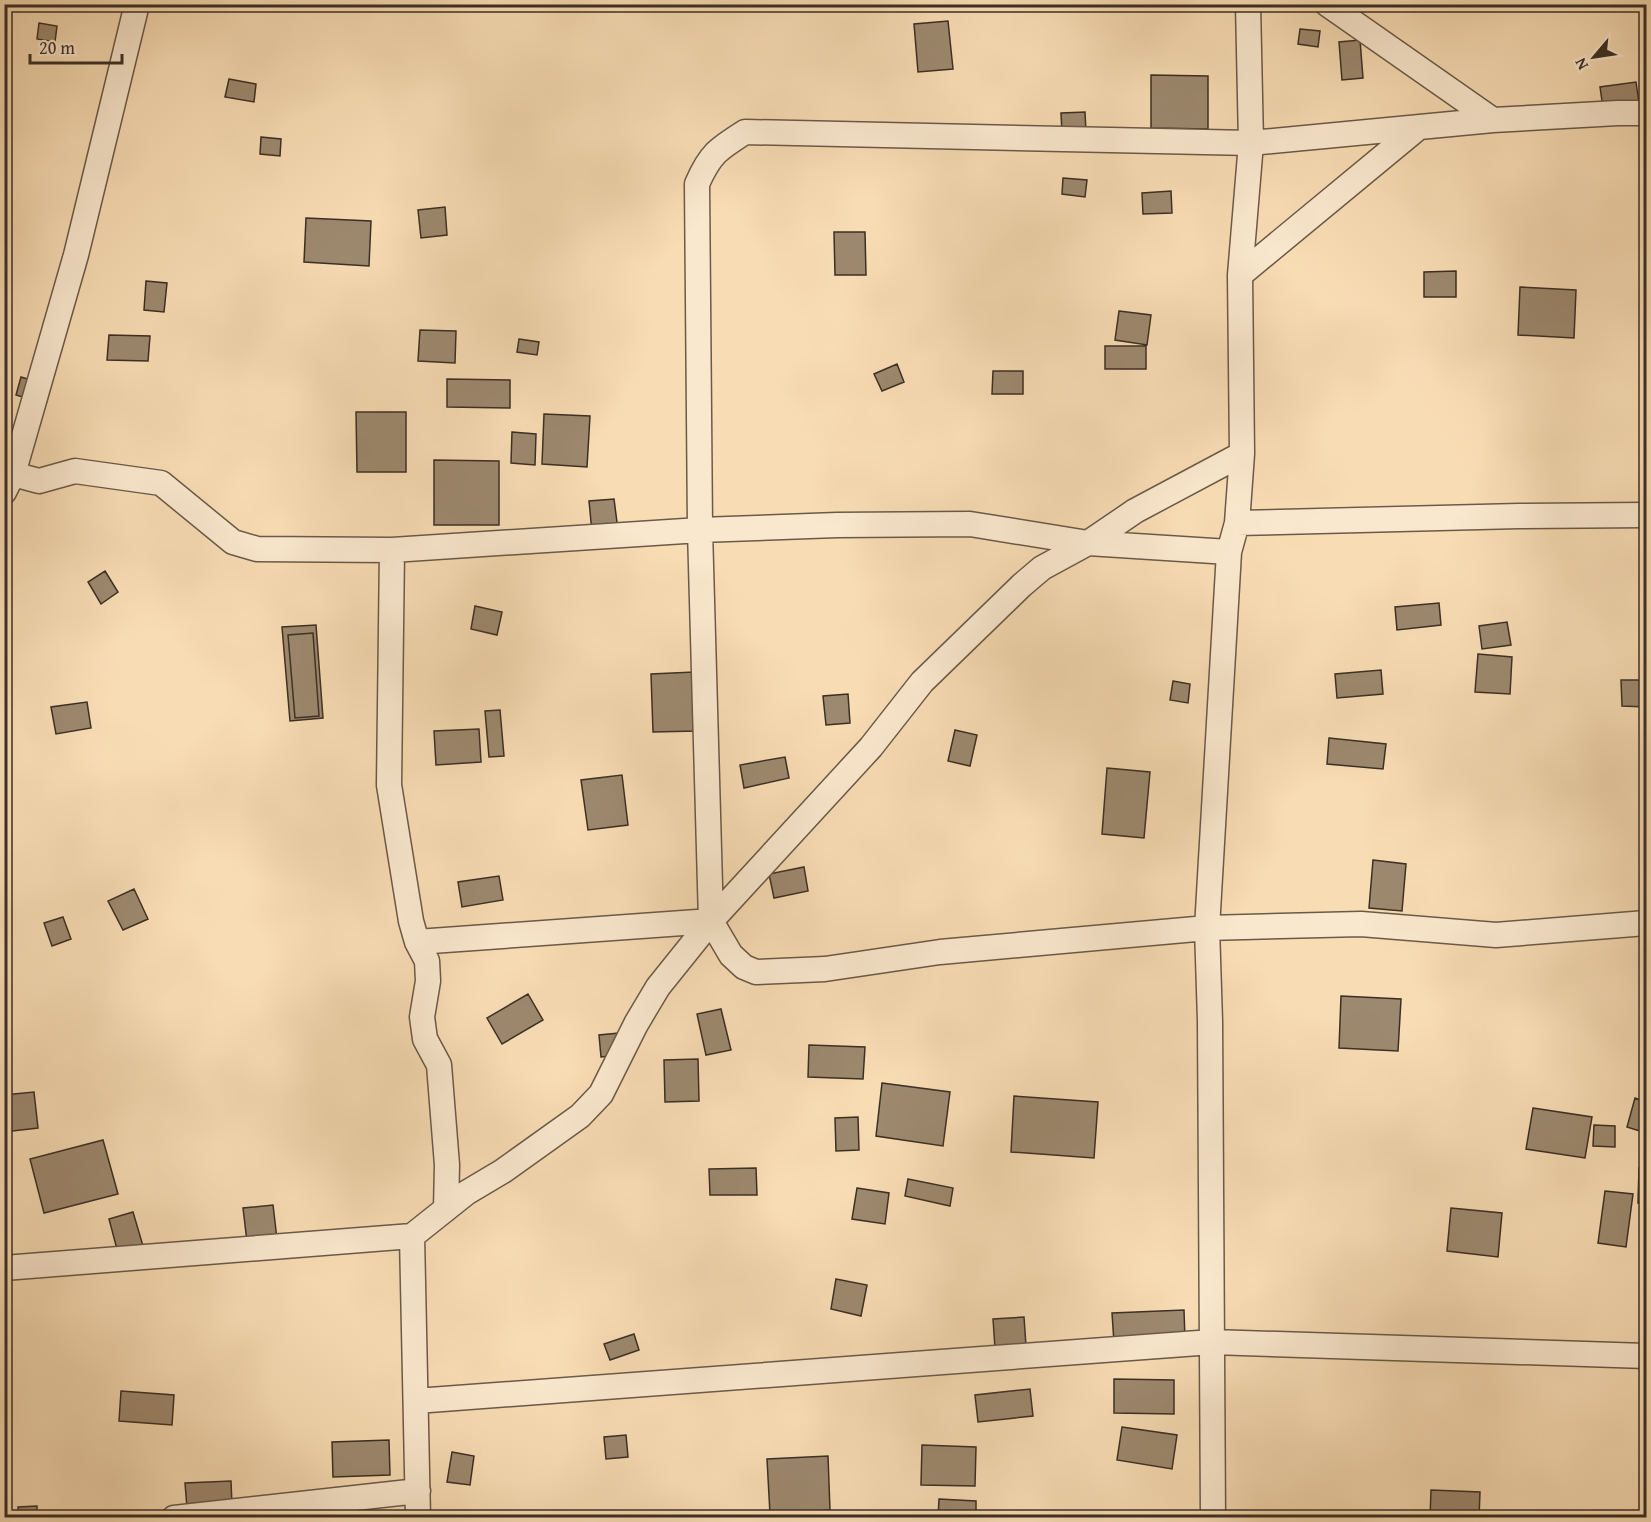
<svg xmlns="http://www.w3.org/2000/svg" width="1651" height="1522" viewBox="0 0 1651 1522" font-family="'Gentium Book Plus',serif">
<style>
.building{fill:#9d896f;stroke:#3b2f24;stroke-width:1.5}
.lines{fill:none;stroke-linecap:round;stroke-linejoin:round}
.minor-casing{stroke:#6a5a48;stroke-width:27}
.minor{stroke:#fae8ce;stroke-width:24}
</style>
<rect width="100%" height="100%" fill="#f8dcb4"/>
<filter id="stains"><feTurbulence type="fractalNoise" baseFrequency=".00333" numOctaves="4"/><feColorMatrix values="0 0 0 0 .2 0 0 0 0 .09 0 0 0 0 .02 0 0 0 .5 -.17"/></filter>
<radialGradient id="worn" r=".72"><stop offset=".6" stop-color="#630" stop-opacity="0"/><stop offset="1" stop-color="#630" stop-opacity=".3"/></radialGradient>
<path class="building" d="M948 21 953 69 918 72 914 24Z
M39 23 57 26 55 42 37 39Z
M1300 29 1320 31 1318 47 1298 44Z
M1360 40 1363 78 1342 80 1339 42Z
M1151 75 1208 76V129L1151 128Z
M229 79 256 84 254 102 225 97Z
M1636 82 1639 103 1603 108 1600 87Z
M1085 112 1086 132 1062 133 1061 113Z
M261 137 281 139 280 156 260 154Z
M1063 178 1087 180 1085 197 1062 194Z
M1171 191 1172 213 1143 214 1142 193Z
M445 207 447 235 421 238 418 210Z
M306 218 371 221 369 266 304 262Z
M834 232H865L866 275H835Z
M1456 271V297H1424V272Z
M146 281 167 283 164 312 144 310Z
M1520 287 1576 290 1574 338 1518 335Z
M1119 311 1151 315 1147 345 1115 340Z
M420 330 456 331 455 363 418 361Z
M109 335 150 336 148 361 107 360Z
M519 339 539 342 537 355 517 352Z
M1105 346H1146V369H1105Z
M897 364 904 382 882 391 874 374Z
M993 371H1023V394H992Z
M21 377 51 386 46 404 16 395Z
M447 379 510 380V408L447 407Z
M356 412H406V472H357Z
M544 414 590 416 587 467 542 464Z
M512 432 536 434 535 465 511 463Z
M434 460 499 461V525H434Z
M614 499 618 530 592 532 589 501Z
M105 571 118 592 101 604 88 582Z
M1439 603 1441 625 1397 630 1395 607Z
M475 606 502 612 497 635 471 629Z
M1507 622 1511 645 1482 649 1479 626Z
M316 625 323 718 290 721 282 627Z
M313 633 319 716 295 718 288 635Z
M1478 654 1512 657 1510 694 1475 692Z
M1381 670 1383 694 1337 698 1335 674Z
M694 672 697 731 653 732 651 674Z
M1621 680H1646V707L1622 706Z
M1173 681 1190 684 1188 703 1170 700Z
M848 694 850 723 826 725 823 696Z
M87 702 91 728 56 734 51 707Z
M500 710 504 756 489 757 485 711Z
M479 729 481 762 436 765 434 731Z
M955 730 977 735 970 766 948 761Z
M1329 738 1386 744 1383 769 1327 764Z
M785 757 789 778 744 788 740 765Z
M1107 768 1150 772 1144 838 1102 834Z
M622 775 628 825 588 830 581 780Z
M1373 860 1406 864 1402 911 1369 908Z
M804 867 808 891 774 898 769 874Z
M499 876 503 900 462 907 458 882Z
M134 889 148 919 123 930 108 901Z
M63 917 71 939 52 946 44 923Z
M528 994 543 1020 502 1044 487 1018Z
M1341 996 1401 999 1398 1051 1339 1048Z
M721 1009 731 1050 706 1055 697 1014Z
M629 1032 632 1054 601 1057 599 1035Z
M809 1045 865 1047 863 1079 808 1077Z
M698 1059 699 1101 665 1102 664 1060Z
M882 1083 950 1092 943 1146 876 1136Z
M34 1092 38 1128 4 1132V1095Z
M1014 1096 1098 1102 1094 1158 1011 1152Z
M1635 1098 1646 1102V1133L1627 1127Z
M1533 1108 1592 1117 1585 1158 1526 1149Z
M858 1117 859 1150 836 1151 835 1118Z
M1594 1125 1615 1126V1147L1593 1146Z
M103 1140 118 1194 44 1213 30 1159Z
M756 1168 757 1195H710L709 1169Z
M1639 1168H1646V1203H1638Z
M908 1179 953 1188 950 1206 905 1196Z
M857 1188 889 1193 885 1224 852 1219Z
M1605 1191 1633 1194 1626 1247 1598 1243Z
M273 1205 277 1239 247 1242 243 1208Z
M1451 1208 1502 1213 1498 1257 1447 1251Z
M133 1212 143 1246 118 1253 109 1219Z
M836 1279 867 1285 861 1316 831 1309Z
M1184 1310 1185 1340 1114 1343 1112 1313Z
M1024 1317 1026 1346 995 1348 993 1319Z
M634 1334 639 1350 610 1360 604 1344Z
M1114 1379 1174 1380V1414L1114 1413Z
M1030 1389 1033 1416 978 1422 975 1395Z
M121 1391 174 1395 172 1425 119 1421Z
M1122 1427 1177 1435 1172 1469 1117 1460Z
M626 1435 628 1457 606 1459 604 1437Z
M389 1440 390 1475 333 1477 332 1442Z
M922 1445 976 1447 975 1486 921 1485Z
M452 1452 474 1456 470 1485 447 1482Z
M828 1456 830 1510 770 1514 767 1459Z
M231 1481 232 1505 187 1508 185 1483Z
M1431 1490 1480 1492 1479 1518H1430Z
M939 1499 976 1501V1518H938Z
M37 1506V1518H19L18 1507Z"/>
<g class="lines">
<defs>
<path id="minor" d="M1327 4 1493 120
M1646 113H1618L1493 120 1251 143 745 132C718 149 710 154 697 184L700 530 711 921 731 955 744 967 756 972 825 969 940 952 1207 928 1361 924 1496 935 1646 923
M1240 275 1419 127
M13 474 39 481 75 471 161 483 233 542 257 549 392 550 700 530 837 525 970 524 1088 543 1229 552
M4 492 13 474 76 255 137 4
M1237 523 1519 516 1646 515
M392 550 389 785 411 921 417 942 427 961 428 981 422 1017 425 1039 439 1065 447 1165 446 1209
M417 942 711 921
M412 1236 418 1518
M4 1268 412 1236 466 1193 503 1171 580 1116 601 1094 636 1024 658 987 711 921 871 747 922 682 1022 585 1042 568 1088 543 1135 511 1242 454
M416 1401 1212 1342 1646 1356
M174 1518 418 1491
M1213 1518 1210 1021 1207 928 1229 552 1237 523 1242 454 1240 275 1251 143 1248 4"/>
</defs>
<use href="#minor" class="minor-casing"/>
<use href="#minor" class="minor"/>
</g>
<rect width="1651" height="1522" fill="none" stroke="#f8dcb4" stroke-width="24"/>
<rect x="6" y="6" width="1639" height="1510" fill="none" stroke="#3b2f24" stroke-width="3"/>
<rect x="12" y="12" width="1627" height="1498" fill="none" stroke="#3b2f24" stroke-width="1.5"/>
<g transform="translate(1594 57) rotate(241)" stroke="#fae8ce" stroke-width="4.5" paint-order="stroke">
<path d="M0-4.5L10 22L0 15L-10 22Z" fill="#3b2f24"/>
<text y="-9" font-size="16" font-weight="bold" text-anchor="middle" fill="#3b2f24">N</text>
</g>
<path d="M30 54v9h92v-9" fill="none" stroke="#3b2f24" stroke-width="3"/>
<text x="39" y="54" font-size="18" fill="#3b2f24" stroke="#fae8ce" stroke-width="4.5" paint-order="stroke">20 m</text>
<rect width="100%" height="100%" filter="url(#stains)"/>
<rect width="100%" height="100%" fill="url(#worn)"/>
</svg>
